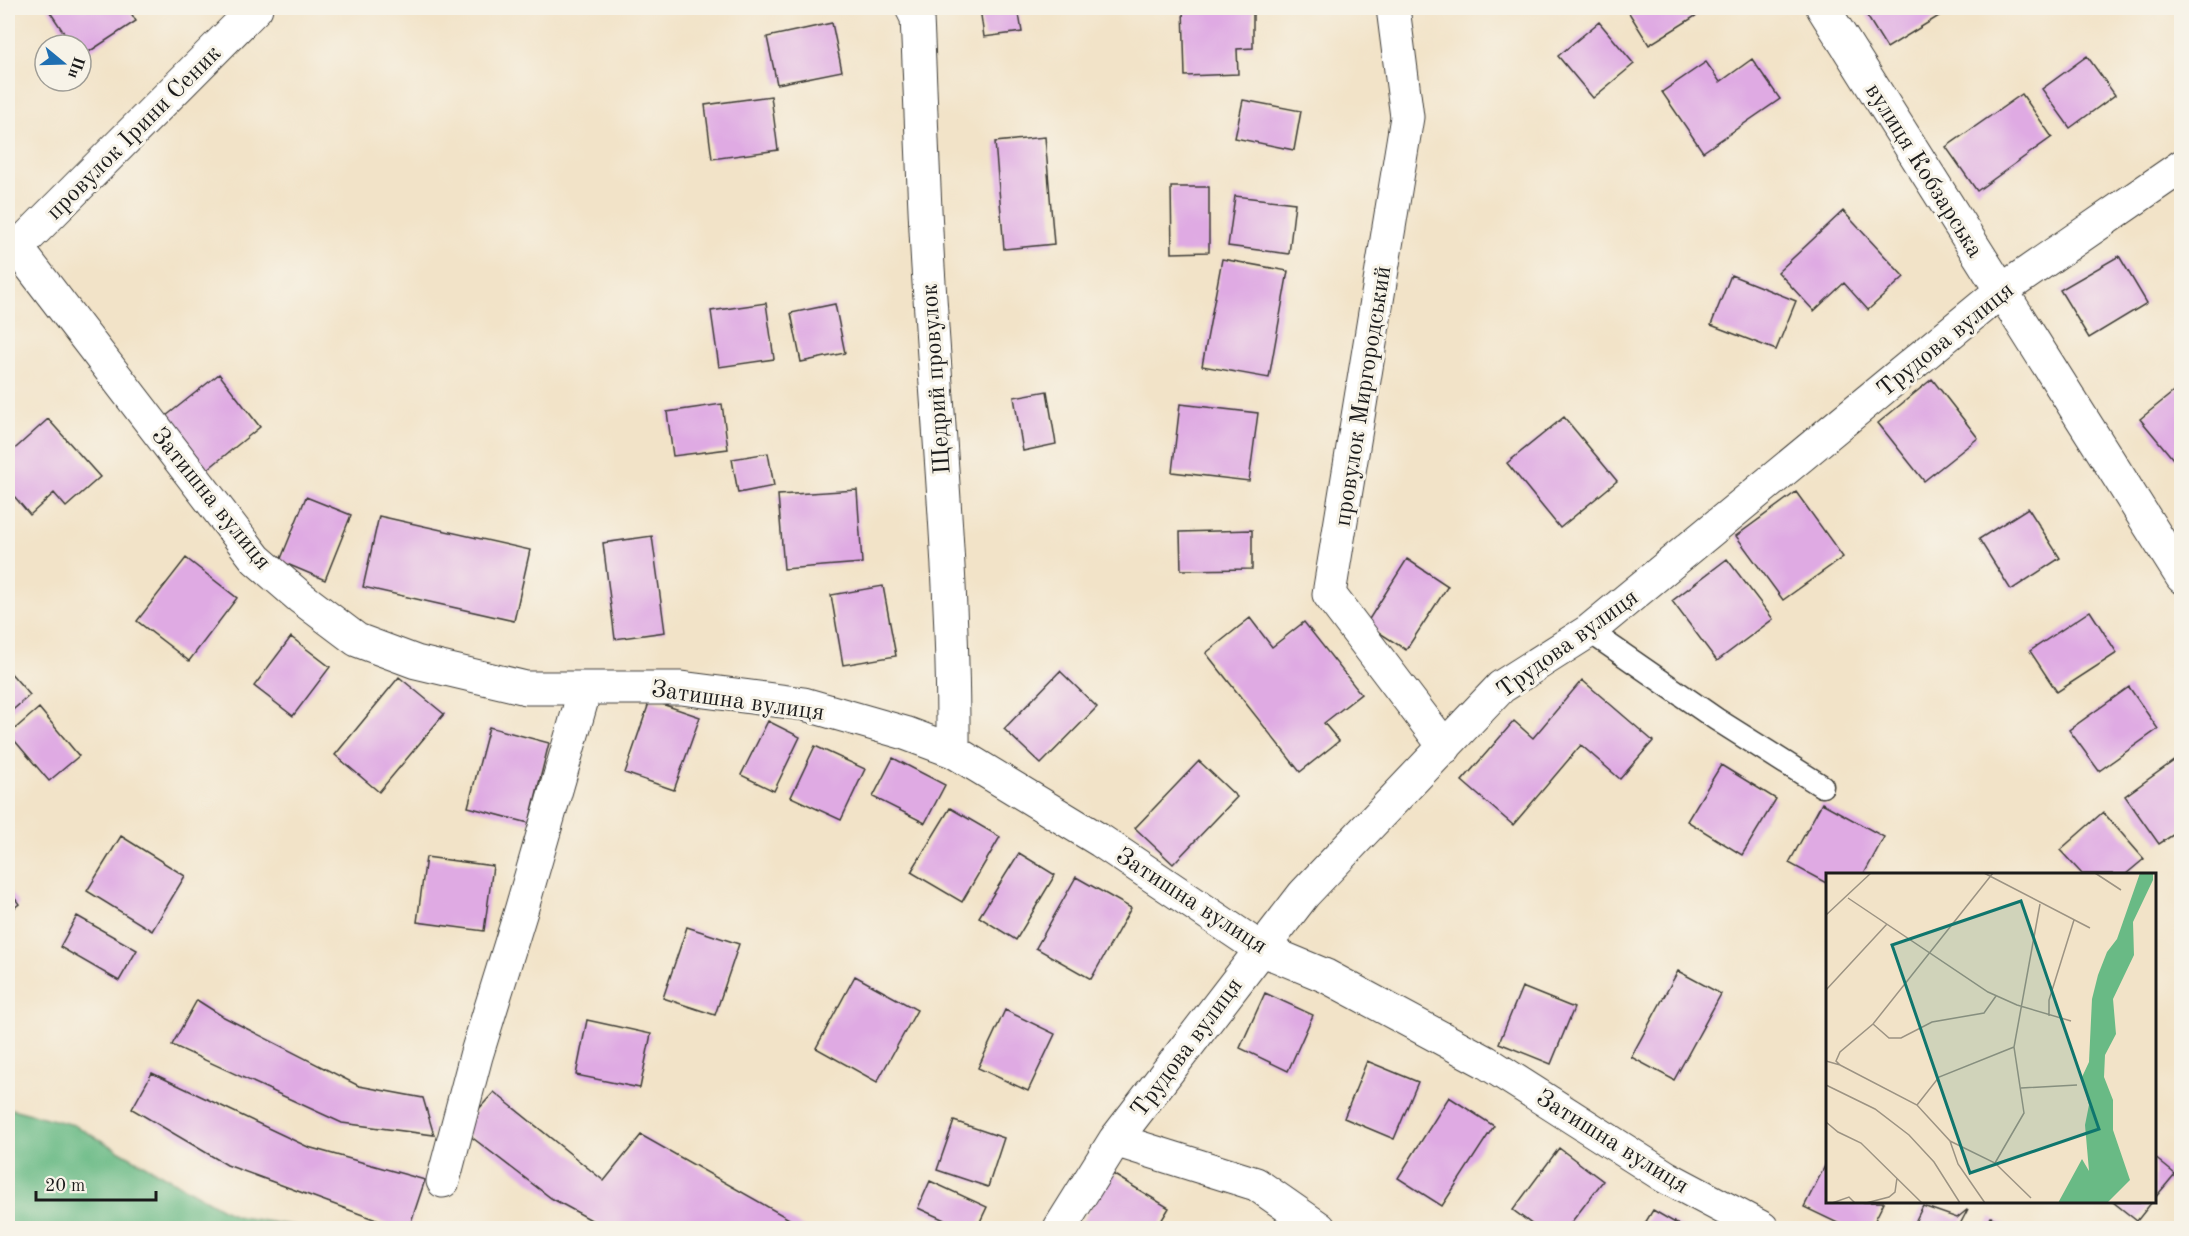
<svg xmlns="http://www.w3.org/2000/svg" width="2189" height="1236" viewBox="0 0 2189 1236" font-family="'Old Standard TT',serif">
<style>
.forest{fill:#69ba85;stroke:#426b50;stroke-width:1.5}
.building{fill:#dfaae3}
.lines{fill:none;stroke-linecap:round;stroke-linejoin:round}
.lane-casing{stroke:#3c3a36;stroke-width:25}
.street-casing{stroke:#3c3a36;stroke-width:35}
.lane{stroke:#fff;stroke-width:22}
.street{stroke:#fff;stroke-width:33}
.labels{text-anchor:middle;stroke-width:6;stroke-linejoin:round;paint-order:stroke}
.street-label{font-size:24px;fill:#1c1c1c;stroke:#f7f3e8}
.inset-road{fill:none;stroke:#9c9383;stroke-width:1.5}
.view{fill:#0f766e;fill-opacity:0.15;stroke:#0f766e;stroke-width:3}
.inset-edge{fill:none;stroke:#1c1c1c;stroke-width:3}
</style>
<rect width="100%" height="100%" fill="#f7f3e8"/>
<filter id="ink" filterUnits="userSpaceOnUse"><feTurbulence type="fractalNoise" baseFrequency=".0167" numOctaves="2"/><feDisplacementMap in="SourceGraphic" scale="12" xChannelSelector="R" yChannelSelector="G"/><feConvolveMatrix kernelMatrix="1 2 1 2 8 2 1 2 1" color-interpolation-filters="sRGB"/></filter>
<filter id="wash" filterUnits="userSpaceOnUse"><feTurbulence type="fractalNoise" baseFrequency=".008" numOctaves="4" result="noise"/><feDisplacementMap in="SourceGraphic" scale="24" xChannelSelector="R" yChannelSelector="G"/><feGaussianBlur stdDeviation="1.35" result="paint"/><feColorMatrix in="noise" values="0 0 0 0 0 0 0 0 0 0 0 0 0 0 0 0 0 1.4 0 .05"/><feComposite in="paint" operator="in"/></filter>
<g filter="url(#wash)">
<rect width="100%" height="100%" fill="#f2e3c8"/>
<path class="forest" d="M8 1108 74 1125 235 1216 307 1228H8Z"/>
<g id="blocks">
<path class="building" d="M50 8H128L136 21 81 57V45H72L48 9Z
M980 8H1018L1022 32 984 37Z
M1183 8H1253V48L1237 49 1238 74 1185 76Z
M1626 8H1703L1705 10 1649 45Z
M1862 8H1952L1887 48Z
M1599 22 1634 64 1593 98 1558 56Z
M832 23 842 71 777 84 767 37Z
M2087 56 2115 95 2070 128 2042 89Z
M1752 59 1780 99 1703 152 1662 92 1706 62 1720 82Z
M2022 94 2052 137 1977 191 1946 147Z
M771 96 778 150 712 159 705 105Z
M1243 100 1301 111 1294 150 1235 138Z
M1045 137 1054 244 1004 249 995 142Z
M1171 187H1209V252L1172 253Z
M1235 196 1295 203 1289 254 1228 246Z
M1843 211 1904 277 1868 310 1844 283 1814 311 1778 272Z
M2119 256 2147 303 2089 338 2060 290Z
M1222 259 1288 271 1269 378 1202 366Z
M1731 275 1796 301 1776 350 1711 325Z
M766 303 774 359 719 367 711 311Z
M835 304 845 353 801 362 791 313Z
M219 374 260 427 208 469 166 416Z
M1932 379 1978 438 1924 481 1878 423Z
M2182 385V452L2173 459 2140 419Z
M1047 391 1056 444 1023 451 1014 397Z
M722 404 728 449 673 456 667 412Z
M1180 404 1258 413 1249 481 1172 472Z
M1564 417 1617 481 1560 528 1507 463Z
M48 419 100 477 66 507 54 493 30 515 8 489V455Z
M768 453 774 486 738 493 732 459Z
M857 490 862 563 784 569 778 495Z
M1796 492 1843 557 1783 600 1736 536Z
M306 497 351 515 325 580 280 561Z
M2028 508 2060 558 2011 590 1979 539Z
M379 516 530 550 514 621 363 587Z
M1252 530V569L1181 570 1180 532Z
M652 536 665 632 615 639 603 543Z
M186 558 237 598 189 661 137 621Z
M1407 559 1448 586 1406 650 1366 624Z
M1727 559 1773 619 1717 661 1672 601Z
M883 586 896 656 843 665 831 595Z
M2090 611 2117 653 2057 692 2030 651Z
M1250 618 1272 647 1304 622 1361 694 1324 723 1339 741 1300 772 1206 653Z
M291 637 330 667 293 716 254 686Z
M8 670 30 695 8 714Z
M1060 671 1097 707 1041 764 1004 729Z
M399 677 444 714 379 792 335 755Z
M1582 680 1653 741 1620 779 1581 745 1513 825 1462 781 1514 721 1533 738Z
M2129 687 2158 729 2099 771 2069 730Z
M650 700 700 717 674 790 625 773Z
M39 708 79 756 49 781 9 734Z
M768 721 800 737 774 791 741 775Z
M489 727 549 743 529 823 468 807Z
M815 746 865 769 841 820 791 797Z
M2182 755V829L2159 844 2125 796Z
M893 758 945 785 925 823 873 797Z
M1199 761 1237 797 1173 864 1135 828Z
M1721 765 1776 799 1742 855 1687 821Z
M1822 803 1884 837 1864 874H1828V884L1789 863Z
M950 808 1000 837 962 902 911 872Z
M2103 812 2144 859 2126 874H2082L2060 850Z
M121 836 185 876 152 931 87 891Z
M1019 853 1055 875 1016 940 979 917Z
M426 857 493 866 484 931 417 922Z
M1076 877 1131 908 1091 979 1036 948Z
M8 889 19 904 8 913Z
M77 916 137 950 119 981 60 947Z
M687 927 739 944 715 1015 663 998Z
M1678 971 1721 994 1674 1080 1631 1057Z
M855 976 917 1010 877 1082 816 1048Z
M1522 987 1574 1008 1551 1064 1499 1043Z
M1265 993 1313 1015 1288 1071 1240 1048Z
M197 1000 222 1016 359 1086 423 1098 434 1135 342 1123 172 1045Z
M1005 1010 1055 1034 1028 1091 978 1068Z
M587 1020 651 1034 640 1088 576 1075Z
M1367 1061 1418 1082 1394 1139 1344 1118Z
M152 1073 308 1147 425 1180 409 1228H398L227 1165 132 1109Z
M494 1092 604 1181 641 1135 805 1228H606L551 1198 461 1129Z
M1449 1097 1494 1126 1442 1206 1398 1178Z
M954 1121 1004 1138 988 1187 937 1170Z
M1559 1148 1603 1181 1567 1228H1537L1513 1210Z
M2154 1157 2175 1174 2154 1199Z
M1828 1160V1202H1884L1871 1228H1848L1804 1207Z
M1111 1173 1169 1208 1157 1228H1088L1081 1224Z
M930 1181 987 1207 977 1228H962L918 1208Z
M2113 1202H2152L2137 1221Z
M1923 1206 1957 1218 1968 1209 1958 1228H1912Z
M1653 1210 1684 1228H1642Z
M1991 1217 2012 1228H1985Z"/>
</g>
</g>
<g filter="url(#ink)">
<use href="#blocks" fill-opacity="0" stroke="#3c3a36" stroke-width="1.5"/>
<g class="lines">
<defs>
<path id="lane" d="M1589 631 1716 719 1822 786"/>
<path id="street" d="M912 8 917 18C921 101 923 184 928 267 938 428 954 589 953 751
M1393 8 1407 117 1329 594 1445 747
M1823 8 2182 577
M17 248 256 559 300 597 357 640 416 662 526 688H681L804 704 905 733 953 751 1101 841 1261 949 1326 976 1486 1062 1666 1177 1762 1228
M8 253 17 248 256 8
M1115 1140 1256 1184 1319 1228
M443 1181 476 1056 521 911 585 689
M1060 1228 1115 1140 1304 894 1501 687 1589 631 2001 291 2182 166"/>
</defs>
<use href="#lane" class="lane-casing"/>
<use href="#street" class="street-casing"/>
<use href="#lane" class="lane"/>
<use href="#street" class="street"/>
</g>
</g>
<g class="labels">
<g class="street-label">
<text transform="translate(133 132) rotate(-45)" y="8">провулок Ірини Сеник</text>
<text transform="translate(1925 170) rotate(58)" y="8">вулиця Кобзарська</text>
<text transform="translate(1945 339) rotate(-39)" y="8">Трудова вулиця</text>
<text transform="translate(935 379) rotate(-94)" y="8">Щедрий провулок</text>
<text transform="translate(1362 396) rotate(-81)" y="8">провулок Миргородський</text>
<text transform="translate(212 498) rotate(51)" y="8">Затишна вулиця</text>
<text transform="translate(1567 643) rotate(-36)" y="8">Трудова вулиця</text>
<text transform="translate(738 700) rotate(8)" y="8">Затишна вулиця</text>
<text transform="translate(1192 900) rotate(33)" y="8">Затишна вулиця</text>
<text transform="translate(1186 1047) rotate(-53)" y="8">Трудова вулиця</text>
<text transform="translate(1613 1141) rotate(32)" y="8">Затишна вулиця</text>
</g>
</g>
<g transform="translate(1826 873)">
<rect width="330" height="330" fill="#f2e3c8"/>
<path d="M314 0H327V7L307 49 308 82 287 126 290 161 279 182 278 204 287 227V257L304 307 281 330H232L256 286 263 298 259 252 263 232 256 204 263 189 266 126 272 102 281 79 291 66Z" fill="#69ba85"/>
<path class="inset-road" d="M158 0 264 55M269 0 295 17M22 25 162 119 191 132 245 148M0 42 45 0M0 117 61 51M223 143V127L248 47M47 151 63 165H75L106 149 158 140 170 123M0 188 14 192 10 188 14 179 47 151 167 0M14 192 91 232 124 268 132 291 159 330M0 212 49 236 83 262 108 289 134 330M195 215 251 212M91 232 113 204 188 174M0 249 12 259 35 270 96 330M124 268 169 290 205 325M169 290 198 240 188 174 214 31M6 330 23 324 29 330M40 330 63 324 69 319 71 305"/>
<path class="view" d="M195 28 273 256 144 300 66 72Z"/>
<rect width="330" height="330" class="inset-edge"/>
</g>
<rect width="2189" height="1236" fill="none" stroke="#f7f3e8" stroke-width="30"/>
<g transform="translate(63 63) rotate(109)"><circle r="28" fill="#f7f3e8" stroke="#9f9d96" stroke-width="1.5"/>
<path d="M0-4.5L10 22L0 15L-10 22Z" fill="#1f6fb2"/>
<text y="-9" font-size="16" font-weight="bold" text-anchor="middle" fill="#1c1c1c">Пн</text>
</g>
<path d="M36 1191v9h120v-9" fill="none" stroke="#1c1c1c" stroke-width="3"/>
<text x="45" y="1191" font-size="18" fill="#1c1c1c" stroke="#f7f3e8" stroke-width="4.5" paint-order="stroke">20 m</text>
</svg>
